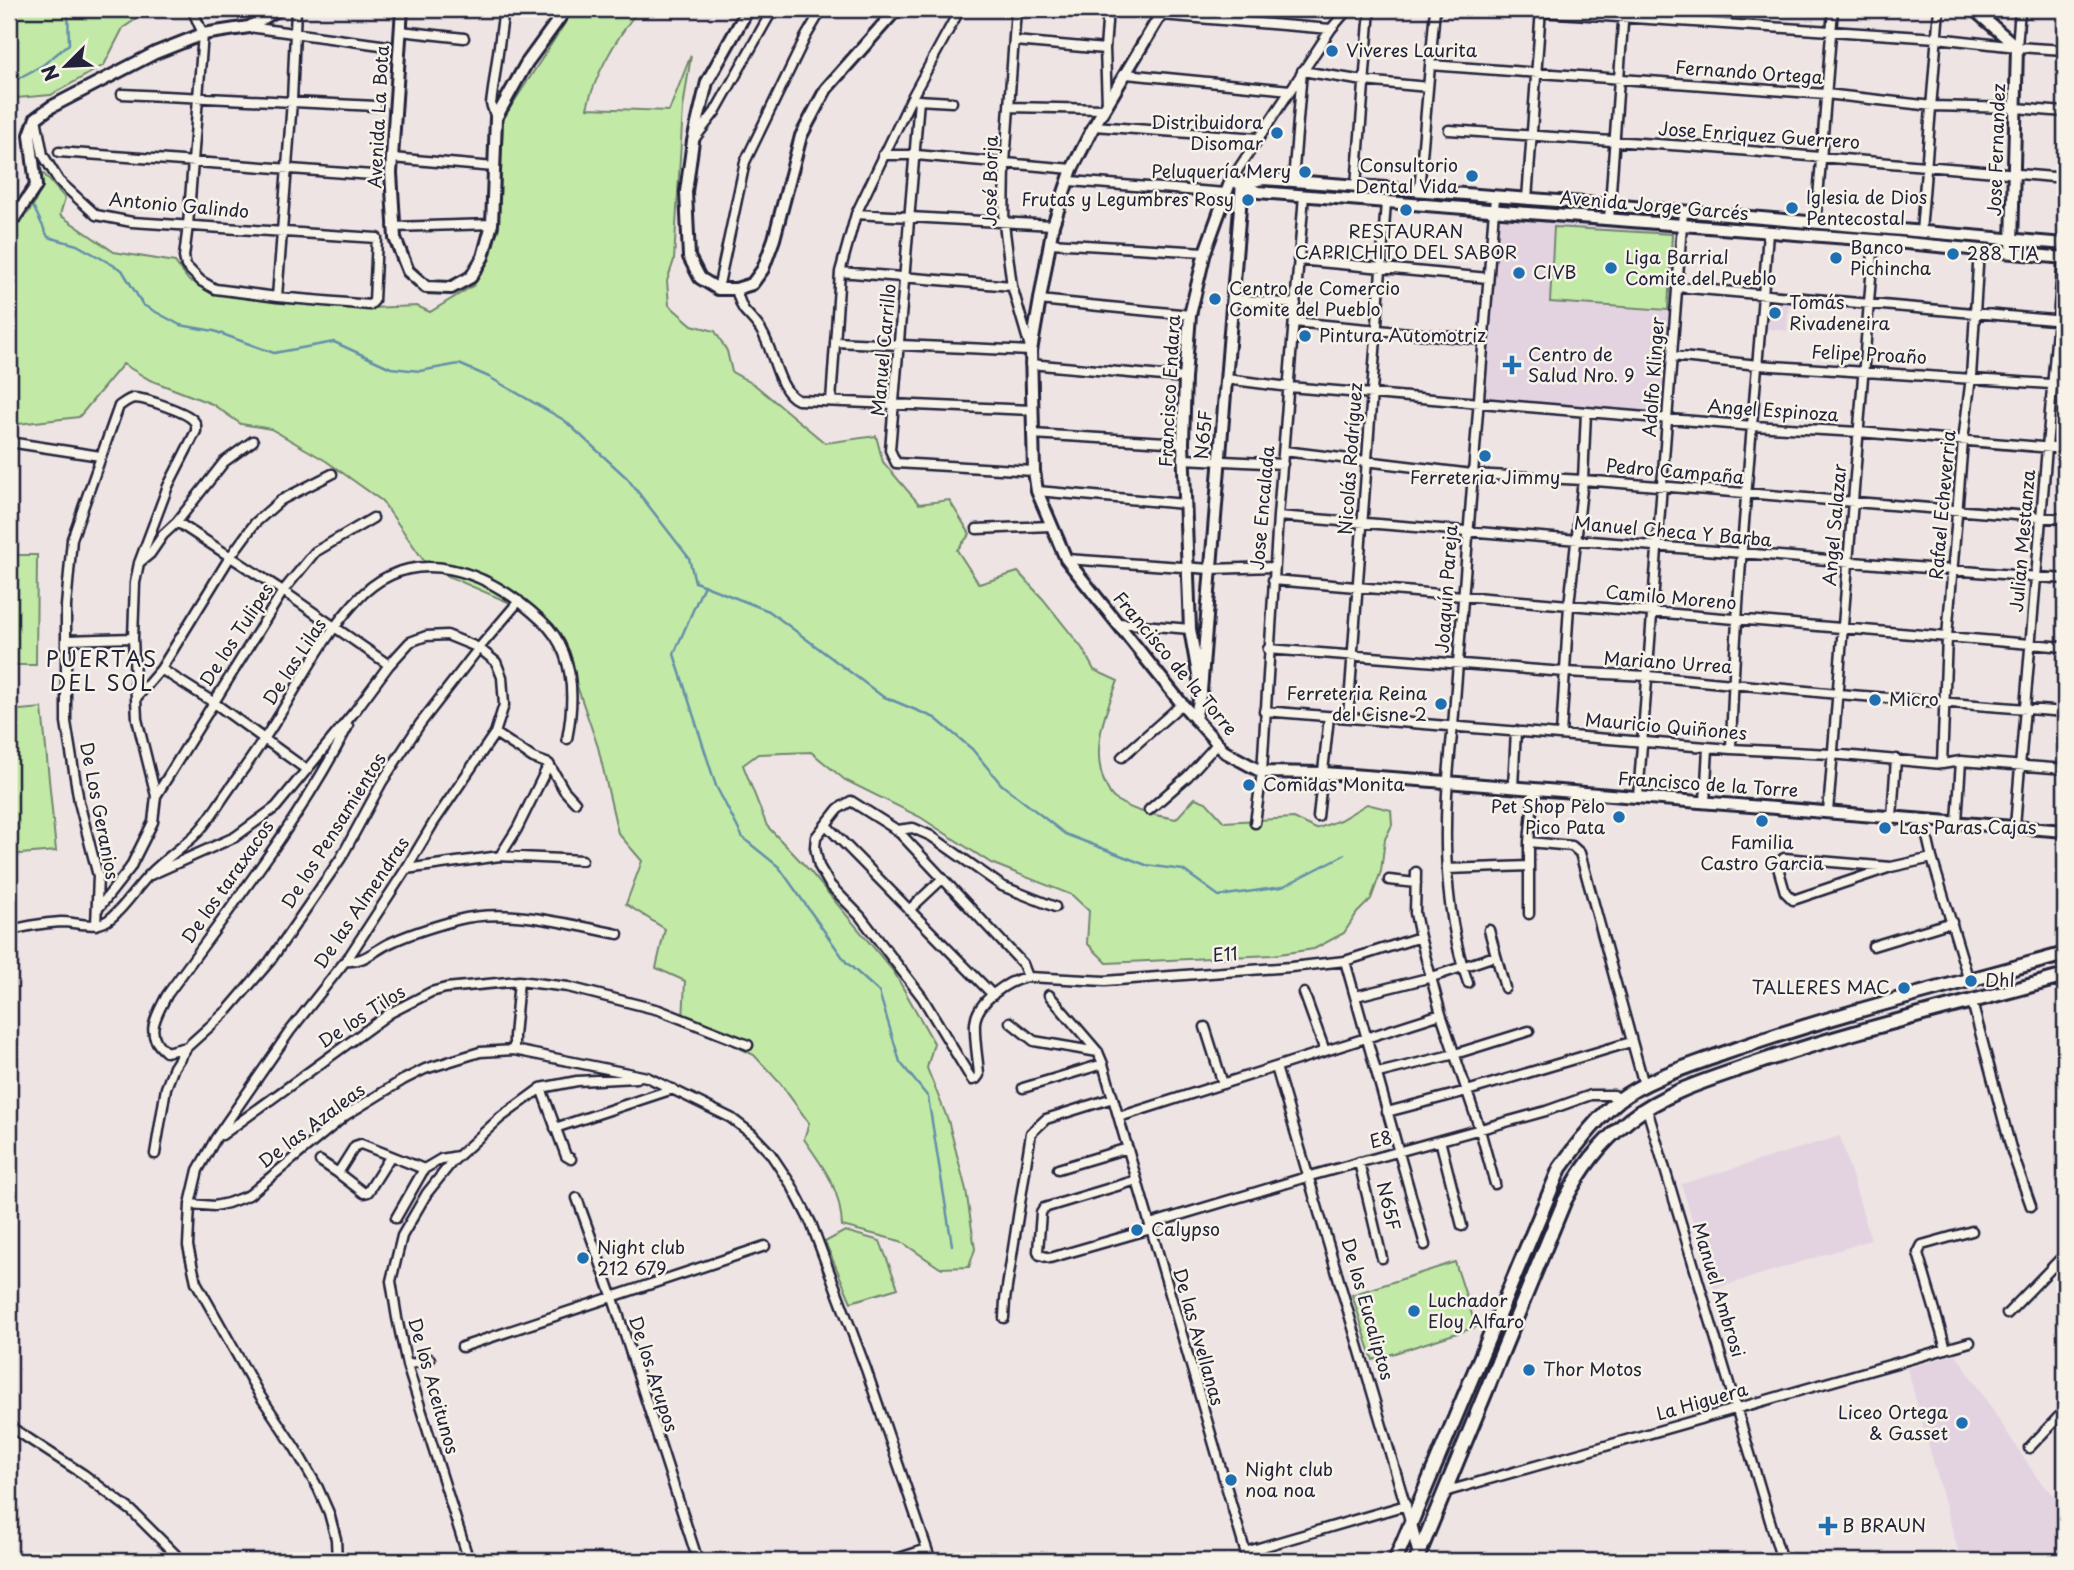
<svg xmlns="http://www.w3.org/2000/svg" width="2074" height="1570" viewBox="0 0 2074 1570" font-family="'Playpen Sans',sans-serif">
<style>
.built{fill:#e3d3e0}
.green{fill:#c2eaa6;stroke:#728670;stroke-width:2}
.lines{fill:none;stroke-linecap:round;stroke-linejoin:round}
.stream{stroke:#658fa9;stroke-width:2.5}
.street-casing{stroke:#22223b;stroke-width:13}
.secondary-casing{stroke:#22223b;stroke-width:16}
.primary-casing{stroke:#22223b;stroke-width:18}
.street{stroke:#f7f3e8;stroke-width:8}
.secondary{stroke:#f7f3e8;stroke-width:10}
.primary{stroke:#f7f3e8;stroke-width:12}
.poi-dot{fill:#1f6fb2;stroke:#f7f3e8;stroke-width:2.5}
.labels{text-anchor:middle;stroke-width:5;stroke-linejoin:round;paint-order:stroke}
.poi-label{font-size:18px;fill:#22223b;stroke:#f7f3e8;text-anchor:start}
.street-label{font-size:18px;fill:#22223b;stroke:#f7f3e8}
.quarter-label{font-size:21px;letter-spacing:2px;fill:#22223b;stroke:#f7f3e8}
</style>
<rect width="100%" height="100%" fill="#eee4e4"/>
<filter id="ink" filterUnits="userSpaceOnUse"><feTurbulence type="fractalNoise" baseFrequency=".0143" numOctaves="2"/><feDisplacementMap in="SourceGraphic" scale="14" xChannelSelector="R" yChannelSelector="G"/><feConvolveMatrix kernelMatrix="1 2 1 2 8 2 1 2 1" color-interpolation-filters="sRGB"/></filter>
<g filter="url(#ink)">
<path class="built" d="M1498 215 1676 230 1660 414 1484 399Z
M1764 295 1789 297 1787 331 1761 328Z
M1840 1136 1871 1240 1714 1289 1681 1184Z
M1956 1354 2037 1478 2065 1506V1554L2043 1561H1961L1907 1368Z"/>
<path class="green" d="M9 9H151L123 28 104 65 51 95 17 98 9 82Z
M574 9H639C616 39 596 71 587 108L669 111 691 55 683 108 674 260 667 281 669 305 692 325 715 331 727 351 732 372 755 385 825 443 876 436 883 462 919 504 949 500 970 534 957 550 979 584 1018 572 1043 599 1082 648 1094 670 1118 681C1104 714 1090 752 1106 786 1109 791 1110 796 1115 799 1133 812 1155 815 1176 819L1195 798 1206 802 1224 822 1294 818 1316 829 1340 820 1367 804 1391 810 1392 825 1385 839 1381 871 1371 899 1357 913 1344 933 1314 949 1272 955 1107 963 1087 943 1089 911 1072 895 991 863 920 817 845 780 811 752 758 754 743 765 767 826 809 870 894 972 934 1043 927 1068 948 1120 966 1190 975 1249 969 1267 940 1268 900 1241 842 1226C840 1187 825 1170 804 1139L809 1123 780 1083 754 1055 683 1021 685 981 656 968 665 929 626 904 642 861 618 833 598 747 563 645 515 605 429 568 382 501 326 461 271 429 241 424 212 404 150 380 123 364 79 417 18 424 9 418V226C32 218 41 195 42 172L65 198 60 215 114 252 175 262 189 281 218 289 370 308 417 306 430 312 474 285 499 228 503 119Z
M9 98H12L17 189 9 190Z
M1554 227 1672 234 1668 310 1550 302Z
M9 555H37L36 665H9Z
M42 708 56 851 9 855V711Z
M845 1231 880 1241 898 1288 851 1302 825 1242Z
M1455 1262 1476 1327 1373 1360 1352 1295Z"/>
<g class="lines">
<path class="stream" d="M17 79 43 65 69 44 68 9
M34 208 48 237 77 245 122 270 143 305 180 325 214 331 274 353 334 342 391 368 420 371 459 364 489 377 564 420 627 478 689 558 695 582 769 611 882 696 935 718 972 749 1001 784 1065 834 1146 865 1183 870 1219 896 1282 887 1344 855
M704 585 674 654 716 786 743 838 779 867 846 962 879 992 900 1062 928 1097 952 1245"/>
<defs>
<path id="street" d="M1498 9 1937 38 2017 47 2065 50
M1161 15 1331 29
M249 27 388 46
M400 31 464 38
M1015 41 1105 49
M2017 47 2020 9
M1430 65 1826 94 1932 106 2016 108 2065 112
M1126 74 1290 90
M122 94 376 106
M917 100 952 102
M919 100 890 450 896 463 1034 471
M1107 104 1105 49 1108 9
M1009 107 1103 109
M36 118 43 155 59 181 96 215 132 222 377 238 374 301 370 305 277 297 215 289 201 281 186 266 184 257 188 225 203 34 192 9
M496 118 491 104 504 9
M1094 126 1258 138
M1449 130 1715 148 2065 178
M695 138 715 112 773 9
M59 152 372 175
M883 155H916L1072 169
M392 158 494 167
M1231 180 1331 29 1348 9
M1070 181 1226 193
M1293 181 1302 71 1364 81 1428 87
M1356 186 1370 9
M1419 191 1435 9
M1527 199 1541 9
M856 214 1053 225
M1609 219 1624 9
M1816 223 1833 9
M393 227 492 224
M1921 232 1939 9
M1050 243 1205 252
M1298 260 1488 278
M840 272 1012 286
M1677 287 2065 321
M718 289 745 162 805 38 822 9
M736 289C738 296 740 304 744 310 750 317 757 323 762 332 774 351 778 392 798 400L1032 410
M277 297 292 101 296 9
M1232 299 1296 304
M1039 300 1190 315
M1294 322 1483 340
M835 342 1031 351 1012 286 1004 224 1005 163 1016 9
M1672 356 1758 365 2065 385
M1030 364 1185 378
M1226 379 1289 387 1753 426 1858 432 2065 449
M831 401 840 272 856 214 911 99 960 9
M1032 434 1183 443
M9 442 100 456
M1284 451 1472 474 1583 480 2065 519
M1183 459 1283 464
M1037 491 1185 504
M1278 516 2065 579
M177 522 283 591 389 665
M977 529 1051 526
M1066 559 1211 569 1274 567
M139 563 150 554 163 535 177 522 224 462 253 441
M1273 580 2065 647
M1118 623 1190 629
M66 640 133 638
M1268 649 1565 672 1648 676 1838 694 2065 712
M161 669 213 702 307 770
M137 697 161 669 230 557 255 523 281 500 332 474
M1264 711 1731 749 1831 754 1942 764 1961 761 2065 769
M1348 717 1386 202
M495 733 533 758 549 764 564 790 575 802
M1561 735 1569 605 1583 480 1586 412
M1731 749C1736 577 1755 405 1768 233
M1122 757 1182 704
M1942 764 1947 637 1963 441 1971 377 1979 250
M1513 787 1516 731
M156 796 283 591 315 552 373 518
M1638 797 1683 212
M1705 802 1708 748
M1149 810 1188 776 1217 744
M1828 812 1874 240
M1318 817 1329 717
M1892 817 1896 759
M1923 819 1932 858 1969 981
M1957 822 1961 761
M1255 823 1262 772 1278 516 1304 195
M826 825 993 995
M2015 826 2063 258
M897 830 913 828 931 836 1002 886 1055 907
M1529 842 1572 846 1580 853 1644 1085
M500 856 517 829 549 764
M1891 867 1784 858 1777 864 1785 892 1793 900 1891 867 1932 858
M406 869 500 856 582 860
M1447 869 1529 866
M1416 872 1415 913 1420 937 1441 1014 1480 1130 1495 1184
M148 876 235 837 276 807 355 711 389 665 410 642 426 636 447 635 479 648 496 662 502 677 504 705 495 733 434 822 406 869 350 955 290 1031 216 1138 198 1170 190 1204 188 1246 196 1282 259 1394 295 1448 318 1488 329 1513 336 1539 337 1561
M1389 880 1416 883
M909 910 941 880
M1529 914V842L1534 789
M96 925 98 876 79 802 66 722V606L72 539 119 406C124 403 128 399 134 398 145 398 186 412 193 420 197 424 196 426 196 431L168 486 139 563 135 583 133 638 137 719 156 796 153 822 130 868 97 910
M1489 930 1505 988
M9 931C25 926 44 923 61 922 78 922 97 931 112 917 126 905 137 887 150 874 164 860 180 849 194 836 206 825 214 811 223 798 236 779 250 761 262 742 294 696 318 642 356 601 413 539 490 572 542 621 575 651 575 698 567 739
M1873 946 1952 922
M346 961C363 963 375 950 390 943 411 933 435 926 457 920 507 907 568 924 618 934
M1345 961 1425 1245
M1028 977 1023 964 897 830 851 801 838 809 816 837 815 847 819 866 830 885 860 916 922 997 972 1080 976 1079 979 1075C978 1058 974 1040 975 1023 977 1001 1008 980 1028 977L1105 981 1291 967 1345 961 1420 937
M1468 983C1440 902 1443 810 1453 726L1495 197
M1304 993 1325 1051
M1049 995 1098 1052 1103 1064 1248 1561
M1356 996 1432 977 1495 956
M1972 1002 2012 1152 2031 1206
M1010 1022 1034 1041 1098 1052
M1205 1027 1223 1084
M187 1047 166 1052C143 1034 156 1017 167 995 230 908 299 822 348 726
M514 1050V1036L519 981
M1276 1067 1411 1524
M1378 1073 1455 1054 1529 1031
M541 1088 566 1156 571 1159
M1023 1088 1103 1064
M1647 1109 1782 1561
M1387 1112 1467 1091 1631 1042
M1119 1117 1441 1014
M555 1128 673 1089
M222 1135 390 1013 431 992 446 988 519 981 568 987 659 1010 748 1045
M1440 1140 1462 1226
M155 1154 166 1088 174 1067 187 1047 228 1010 270 961 341 858 382 782 420 724 479 648 519 601
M390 1157 368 1192 364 1193 338 1173 355 1146 361 1144 424 1169 441 1159 458 1156
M320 1161 338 1173
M1359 1162 1382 1258
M1058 1169 1128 1148
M1137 1180 1044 1208 1041 1213 1038 1251 1040 1255 1050 1258 1151 1229
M577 1198 613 1298 698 1561
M190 1204 214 1206 228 1203 249 1195 346 1115 403 1080 425 1069 480 1052 514 1050 647 1077 731 1118 752 1134 770 1153 792 1186 811 1223 866 1369 931 1561
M396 1218 424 1169
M1150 1224 1310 1176 1546 1111 1591 1095H1614L1620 1100
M2007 1314 2065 1254
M1004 1318 1005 1300 1031 1133 1046 1119 1113 1098
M462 1347 765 1246
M1946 1349 1918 1253 1922 1245 1972 1231
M407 1365 430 1359
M9 1426 83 1474 132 1511 182 1561
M2029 1448 2065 1410
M1444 1492 1970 1342
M1245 1552 1406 1505
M469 1561 407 1365 397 1318 391 1281 402 1236 427 1193 452 1162 500 1118 541 1088 577 1081 637 1078
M890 1561 927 1549"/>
<path id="secondary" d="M402 9 391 173 395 238 408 271 426 287 451 288 471 277 483 257 492 224 496 118 526 64 566 9
M748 9 707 82 693 141 686 192 689 257 700 278 718 289H736L752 284 763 269 774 239 801 136 826 89 897 9
M1164 9 1094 126 1072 169 1053 225 1031 351 1034 471 1037 491 1066 559 1182 704 1225 752 1262 772 1324 773 1446 782 2065 831
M1973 9 2017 47 2012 245
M1242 183 1263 179 1293 181 1610 205 2065 244
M9 220 15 217 36 186 30 135 36 118 51 107 155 53 203 34 249 27 279 9
M1201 691 1190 629 1183 443 1185 378 1190 315 1205 252 1231 180 1258 192 1874 240 2065 258
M1195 719 1201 691 1242 183
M1411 1524 1420 1559"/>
<path id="primary" d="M1395 1561 1560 1168C1577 1144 1596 1119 1619 1100 1646 1079 1690 1066 1722 1054 1834 1014 1950 986 2065 954
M1416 1561 1564 1202C1581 1169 1599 1144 1629 1120 1665 1092 1711 1079 1754 1064 1856 1029 1962 1005 2065 976"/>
</defs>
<use href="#street" class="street-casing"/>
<use href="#secondary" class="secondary-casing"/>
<use href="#primary" class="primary-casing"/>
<use href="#street" class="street"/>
<use href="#secondary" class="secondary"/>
<use href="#primary" class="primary"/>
</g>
</g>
<g class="poi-dot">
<circle cx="1332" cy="51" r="7"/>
<circle cx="1277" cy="133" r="7"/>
<circle cx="1305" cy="172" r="7"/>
<circle cx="1472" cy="176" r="7"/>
<circle cx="1248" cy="200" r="7"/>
<circle cx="1792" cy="208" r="7"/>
<circle cx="1406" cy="210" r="7"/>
<circle cx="1953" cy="254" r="7"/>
<circle cx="1836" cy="258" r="7"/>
<circle cx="1611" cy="268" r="7"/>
<circle cx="1519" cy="273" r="7"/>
<circle cx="1215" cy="299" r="7"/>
<circle cx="1775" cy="313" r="7"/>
<circle cx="1305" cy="336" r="7"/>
<path d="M1508.5 354.5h7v7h7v7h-7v7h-7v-7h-7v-7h7z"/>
<circle cx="1485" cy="456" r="7"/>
<circle cx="1875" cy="700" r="7"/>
<circle cx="1441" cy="704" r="7"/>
<circle cx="1249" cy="785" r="7"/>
<circle cx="1619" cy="817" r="7"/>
<circle cx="1762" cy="821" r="7"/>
<circle cx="1885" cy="828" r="7"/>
<circle cx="1971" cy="981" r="7"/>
<circle cx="1904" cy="988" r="7"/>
<circle cx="1137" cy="1230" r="7"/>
<circle cx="583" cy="1258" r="7"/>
<circle cx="1414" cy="1311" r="7"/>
<circle cx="1529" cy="1370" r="7"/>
<circle cx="1962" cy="1423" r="7"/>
<circle cx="1231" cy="1480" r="7"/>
<path d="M1824.5 1515.5h7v7h7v7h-7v7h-7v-7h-7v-7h7z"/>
</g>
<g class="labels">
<g class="poi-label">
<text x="1346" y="57">Viveres Laurita</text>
<text x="1263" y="129" text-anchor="end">Distribuidora<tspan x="1263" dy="21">Disomar</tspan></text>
<text x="1458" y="172" text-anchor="end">Consultorio<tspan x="1458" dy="21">Dental Vida</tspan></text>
<text x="1291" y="178" text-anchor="end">Peluquería Mery</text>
<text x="1806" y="204">Iglesia de Dios<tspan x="1806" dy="21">Pentecostal</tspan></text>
<text x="1234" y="206" text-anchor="end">Frutas y Legumbres Rosy</text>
<text x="1406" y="238" text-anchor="middle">RESTAURAN<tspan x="1406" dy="21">CAPRICHITO DEL SABOR</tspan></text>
<text x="1850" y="254">Banco<tspan x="1850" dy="21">Pichincha</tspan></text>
<text x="1967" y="260">288 TIA</text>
<text x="1625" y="264">Liga Barrial<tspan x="1625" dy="21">Comite del Pueblo</tspan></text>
<text x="1533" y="279">CIVB</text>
<text x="1229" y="295">Centro de Comercio<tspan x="1229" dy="21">Comite del Pueblo</tspan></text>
<text x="1789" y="309">Tomás<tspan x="1789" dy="21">Rivadeneira</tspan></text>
<text x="1319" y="342">Pintura Automotriz</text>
<text x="1528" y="361">Centro de<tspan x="1528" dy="21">Salud Nro. 9</tspan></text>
<text x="1485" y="484" text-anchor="middle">Ferreteria Jimmy</text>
<text x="1427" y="700" text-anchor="end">Ferreteria Reina<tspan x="1427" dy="21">del Cisne 2</tspan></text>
<text x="1889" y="706">Micro</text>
<text x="1263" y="791">Comidas Monita</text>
<text x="1605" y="813" text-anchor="end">Pet Shop Pelo<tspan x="1605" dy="21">Pico Pata</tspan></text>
<text x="1899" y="834">Las Paras Cajas</text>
<text x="1762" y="849" text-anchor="middle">Familia<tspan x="1762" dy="21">Castro Garcia</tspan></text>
<text x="1985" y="987">Dhl</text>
<text x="1890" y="994" text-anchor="end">TALLERES MAC</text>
<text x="1151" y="1236">Calypso</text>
<text x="597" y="1254">Night club<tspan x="597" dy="21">212 679</tspan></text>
<text x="1428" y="1307">Luchador<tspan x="1428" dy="21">Eloy Alfaro</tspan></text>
<text x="1543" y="1376">Thor Motos</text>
<text x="1948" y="1419" text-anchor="end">Liceo Ortega<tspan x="1948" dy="21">&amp; Gasset</tspan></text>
<text x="1245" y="1476">Night club<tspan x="1245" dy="21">noa noa</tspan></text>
<text x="1842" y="1532">B BRAUN</text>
</g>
<g class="street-label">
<text transform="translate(1749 73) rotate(4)" y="6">Fernando Ortega</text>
<text transform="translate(379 117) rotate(-87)" y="6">Avenida La Bota</text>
<text transform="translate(1759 136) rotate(4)" y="6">Jose Enriquez Guerrero</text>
<text transform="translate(1997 150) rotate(-88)" y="6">Jose Fernandez</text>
<text transform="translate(991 181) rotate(-89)" y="6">José Borja</text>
<text transform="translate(179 206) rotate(5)" y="6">Antonio Galindo</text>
<text transform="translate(1654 206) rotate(5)" y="6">Avenida Jorge Garcés</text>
<text transform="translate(884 350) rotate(-85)" y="6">Manuel Carrillo</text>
<text transform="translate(1869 355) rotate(3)" y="6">Felipe Proaño</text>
<text transform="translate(1654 377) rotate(-86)" y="6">Adolfo Klinger</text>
<text transform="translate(1170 391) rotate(-87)" y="6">Francisco Endara</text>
<text transform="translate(1773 411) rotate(4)" y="6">Angel Espinoza</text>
<text transform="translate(1204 435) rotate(-85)" y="6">N65F</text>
<text transform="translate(1351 459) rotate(-86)" y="6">Nicolás Rodríguez</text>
<text transform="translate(1675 472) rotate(5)" y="6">Pedro Campaña</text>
<text transform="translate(1943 505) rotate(-85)" y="6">Rafael Echeverria</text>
<text transform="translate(1263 508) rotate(-85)" y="6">Jose Encalada</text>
<text transform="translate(1835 525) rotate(-85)" y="6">Angel Salazar</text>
<text transform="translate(1673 532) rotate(5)" y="6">Manuel Checa Y Barba</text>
<text transform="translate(2023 541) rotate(-85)" y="6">Julian Mestanza</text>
<text transform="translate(1447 589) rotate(-86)" y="6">Joaquín Pareja</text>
<text transform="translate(1671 598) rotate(5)" y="6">Camilo Moreno</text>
<text transform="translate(237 635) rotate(-57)" y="6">De los Tulipes</text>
<text transform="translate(295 662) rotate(-57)" y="6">De las Lilas</text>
<text transform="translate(1668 663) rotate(4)" y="6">Mariano Urrea</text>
<text transform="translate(1175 664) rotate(50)" y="6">Francisco de la Torre</text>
<text transform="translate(1666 727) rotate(5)" y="6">Mauricio Quiñones</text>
<text transform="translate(1708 785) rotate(4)" y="6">Francisco de la Torre</text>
<text transform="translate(99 811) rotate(79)" y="6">De Los Geranios</text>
<text transform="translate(334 831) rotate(-58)" y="6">De los Pensamientos</text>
<text transform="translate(228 882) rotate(-55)" y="6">De los taraxacos</text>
<text transform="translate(362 903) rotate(-56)" y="6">De las Almendras</text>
<text transform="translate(1225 955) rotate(-4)" y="6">E11</text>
<text transform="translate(362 1017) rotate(-33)" y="6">De los Tilos</text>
<text transform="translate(312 1126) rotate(-37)" y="6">De las Azaleas</text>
<text transform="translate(1381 1140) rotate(-14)" y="6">E8</text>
<text transform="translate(1388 1206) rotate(77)" y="6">N65F</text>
<text transform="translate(1718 1290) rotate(73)" y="6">Manuel Ambrosi</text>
<text transform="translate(1367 1309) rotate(74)" y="6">De los Eucaliptos</text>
<text transform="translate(1198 1337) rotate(74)" y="6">De las Avellanas</text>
<text transform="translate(653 1374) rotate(72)" y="6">De los Arupos</text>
<text transform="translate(433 1386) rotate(74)" y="6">De los Aceitunos</text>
<text transform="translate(1702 1402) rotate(-16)" y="6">La Higuera</text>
</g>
<g class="quarter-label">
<text x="102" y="667">PUERTAS<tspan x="102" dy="24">DEL SOL</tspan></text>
</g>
</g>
<rect width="2074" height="1570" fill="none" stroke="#f7f3e8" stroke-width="35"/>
<rect x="18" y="18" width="2039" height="1535" fill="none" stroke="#22223b" stroke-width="2.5" filter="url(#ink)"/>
<g transform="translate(66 66) rotate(246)" stroke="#f7f3e8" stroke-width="5" paint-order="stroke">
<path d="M0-5L12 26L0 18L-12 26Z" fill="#22223b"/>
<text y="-10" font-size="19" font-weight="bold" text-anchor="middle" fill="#22223b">N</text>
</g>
</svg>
